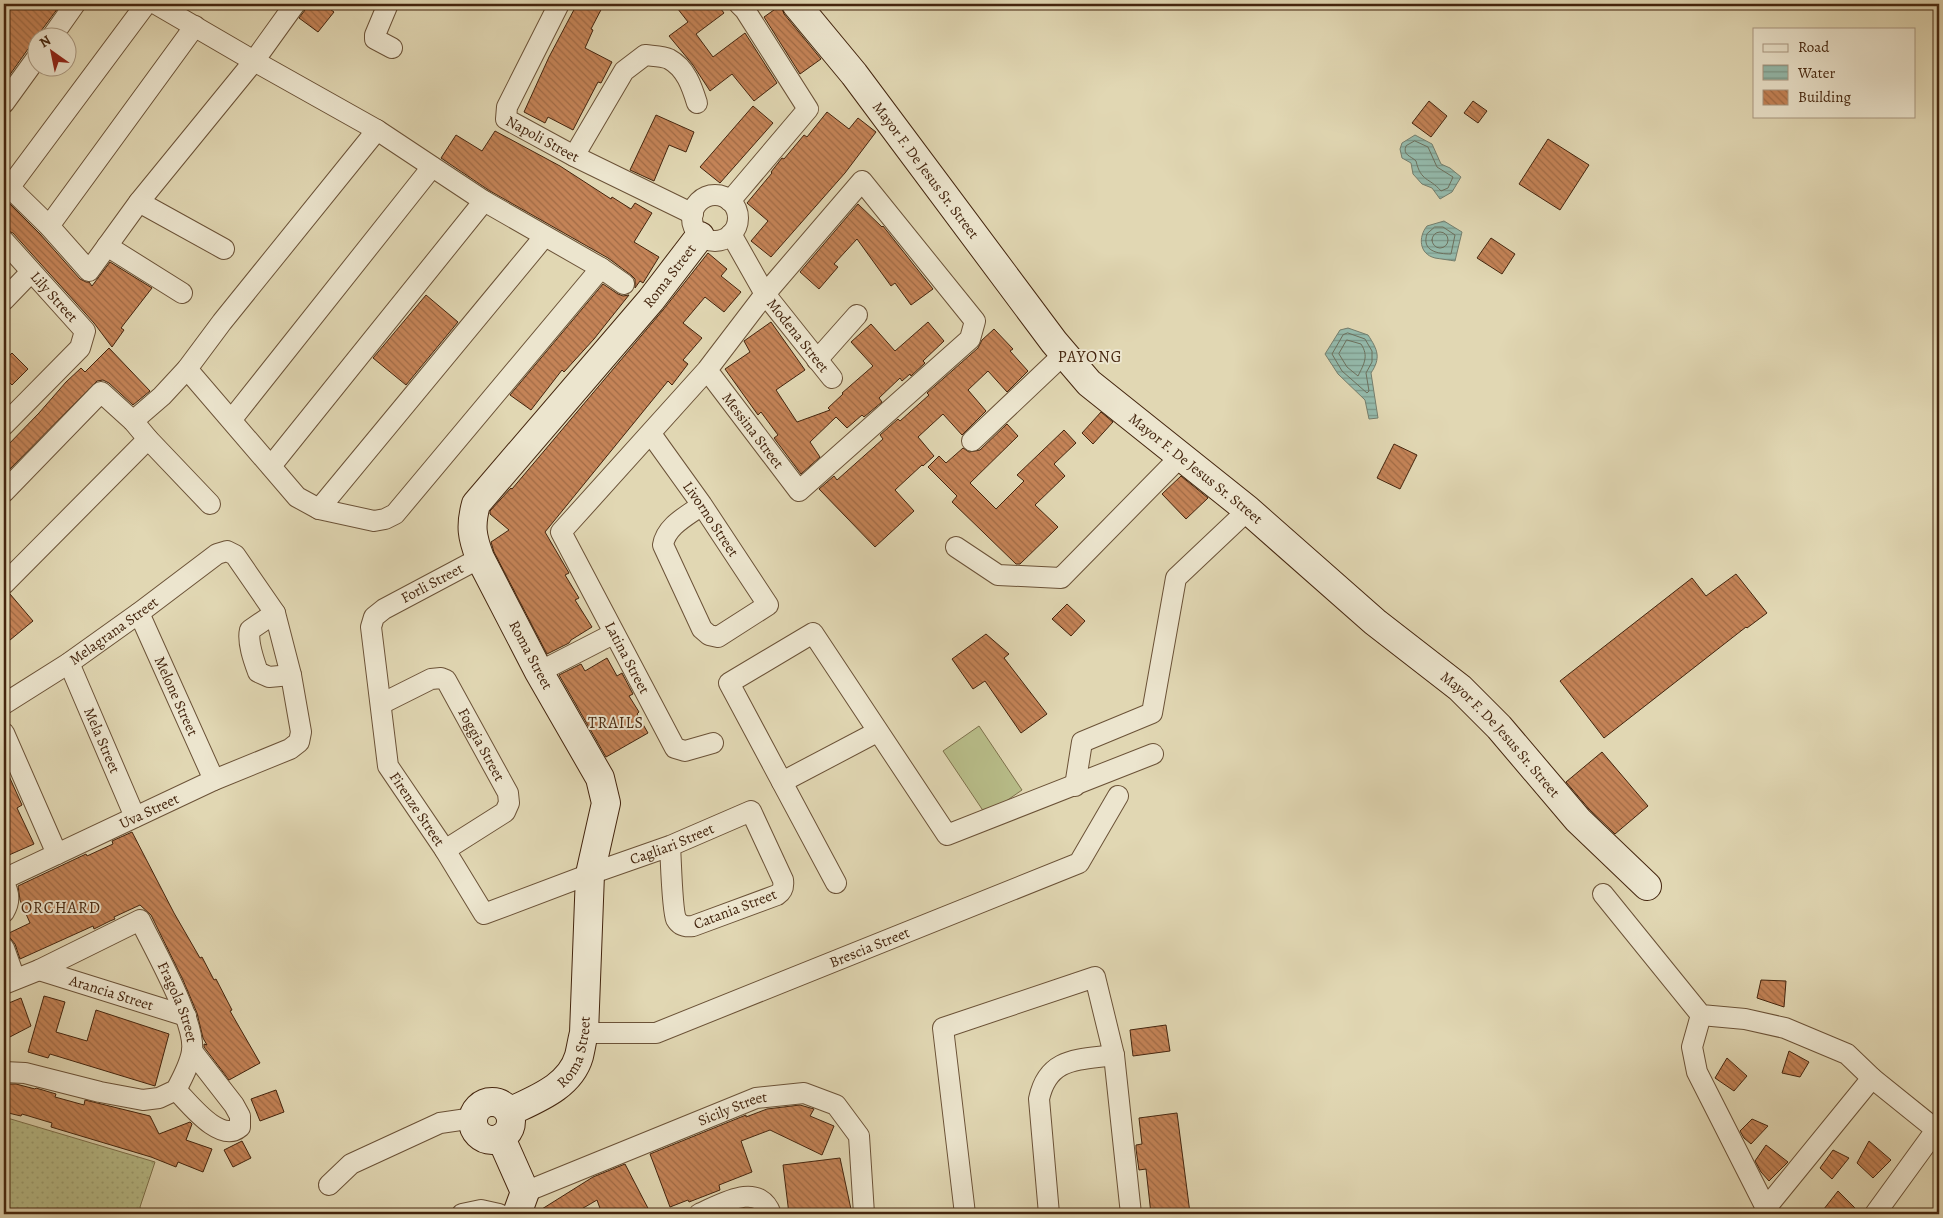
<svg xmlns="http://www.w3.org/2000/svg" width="1943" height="1218" viewBox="0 0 1943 1218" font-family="Alegreya,serif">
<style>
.grass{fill:url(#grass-dots);stroke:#7e714c}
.pitch{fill:#b8bd89;stroke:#7e714c}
.water{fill:url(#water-rules);stroke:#747e6d}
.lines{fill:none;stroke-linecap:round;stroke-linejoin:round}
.shore{stroke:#6c705d;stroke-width:1}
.building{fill:url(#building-back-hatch);stroke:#44250e}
.street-casing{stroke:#6b5237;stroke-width:22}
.secondary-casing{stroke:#44250e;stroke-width:30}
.street{stroke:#ece5ce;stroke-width:20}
.secondary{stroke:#ece5ce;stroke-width:28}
.labels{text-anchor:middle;stroke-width:4;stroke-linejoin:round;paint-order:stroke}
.street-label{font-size:15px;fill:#44250e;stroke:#ece5ce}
.neighbourhood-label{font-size:16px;letter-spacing:1px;fill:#44250e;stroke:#ece5ce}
</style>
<defs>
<pattern id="grass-dots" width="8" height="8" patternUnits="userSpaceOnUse" patternTransform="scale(1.25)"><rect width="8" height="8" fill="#b8bd89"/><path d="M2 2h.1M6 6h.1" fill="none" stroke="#9fa275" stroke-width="1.8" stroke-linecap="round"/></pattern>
<pattern id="water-rules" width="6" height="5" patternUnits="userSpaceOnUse" patternTransform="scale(1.25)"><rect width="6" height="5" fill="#94baac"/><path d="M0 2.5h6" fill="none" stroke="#7a978a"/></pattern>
<pattern id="building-back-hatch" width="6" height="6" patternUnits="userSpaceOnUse" patternTransform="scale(1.25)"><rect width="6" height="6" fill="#c48357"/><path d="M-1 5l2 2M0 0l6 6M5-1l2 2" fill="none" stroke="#a16b46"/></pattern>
</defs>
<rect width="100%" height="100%" fill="#e1d7b3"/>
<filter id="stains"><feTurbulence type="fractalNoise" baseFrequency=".004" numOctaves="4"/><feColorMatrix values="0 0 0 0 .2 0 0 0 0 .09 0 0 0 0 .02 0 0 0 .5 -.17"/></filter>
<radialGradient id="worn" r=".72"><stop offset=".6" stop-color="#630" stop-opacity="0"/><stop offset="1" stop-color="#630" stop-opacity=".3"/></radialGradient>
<path class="grass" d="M4 1117 155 1162 140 1207 142 1214H4Z"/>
<path class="pitch" d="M979 726 1022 790 986 815 943 751Z"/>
<path class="water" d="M1415 135 1432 144 1441 164 1450 168 1461 177 1452 192 1440 199 1432 188 1422 184 1413 174 1411 163 1402 158 1400 149 1402 143Z
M1444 221 1462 232 1455 261C1449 260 1441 259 1435 258 1419 254 1418 237 1427 226Z
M1348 328 1368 335C1378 350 1381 358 1371 373L1378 418 1369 419 1365 400 1338 374 1325 354 1340 330Z"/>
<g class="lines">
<path class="shore" d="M1415 141 1428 147 1437 167 1453 177 1448 188 1441 191C1429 177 1421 182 1416 161 1411 156 1402 155 1406 146Z
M1435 227H1443L1455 235 1451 254C1438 254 1421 251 1427 234Z
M1432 240a8 8 0 1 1 16 0a8 8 0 1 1-16 0Z
M1348 333 1365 339 1372 351V362L1366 373 1369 391 1367 393 1342 371 1332 354 1343 335Z
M1347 340 1361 344C1369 356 1364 364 1358 376L1347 367 1339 354Z"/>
</g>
<path class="building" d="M4 4H61L41 31 39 38H38V44L28 49 4 83Z
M307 4H323L334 12 318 32 299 18 305 10Z
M577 4H604L591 29 593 30 585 48 612 62 601 83 598 82 573 130 548 117 545 123 524 112 549 57Z
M674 4H717L724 13 696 34 713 57 745 33 777 83 754 101 732 74 710 91 693 65 669 36 688 22Z
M781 5 784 14 821 59 800 74 764 17Z
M1429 101 1447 116 1431 137 1412 123Z
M1473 101 1487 111 1478 123 1464 113Z
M753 106 773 123 720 183 700 167Z
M827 112 849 129 858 118 876 132 845 173 771 257 751 241 768 221 747 203 772 173 771 172 782 158 784 159 804 135 807 137Z
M656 115 694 132 686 152 669 145 654 181 630 170Z
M495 131 560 166 611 199 612 197 631 209 635 203 652 213 634 242 659 257 643 283 640 281 635 288V279L631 275 608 258 490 191 441 158 456 135 482 151Z
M1548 139 1589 165 1560 210 1519 184Z
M4 198 40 234 80 279 86 282H89L92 286 110 262 152 288 121 328 124 330 112 347 94 323 13 233 4 229Z
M858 204 882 227 883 226 933 289 911 305 895 283 891 286 857 239 834 264 838 267 819 289 800 272Z
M1491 238 1515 254 1502 274 1477 258Z
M708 253 727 269 721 276 741 292 724 312 705 297 683 323 702 338 683 360 688 364 672 385 668 381 545 532 569 573 565 575 579 598 575 600 592 627 571 640 569 643 547 654 494 552 491 542 509 530 490 514V511L511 488 512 489 663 310Z
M603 284 618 294 623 296 629 295 594 339 564 372 562 370 531 410 510 395Z
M426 295 458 322 406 385 373 358Z
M771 322 805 370 776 390 797 422 830 410 828 408 843 394 842 393 873 366 851 342 871 324 895 351 928 322 944 341 923 361 925 363 911 376 910 374 902 381 900 378 879 398 882 402 864 417 862 415 847 428 836 417 810 442 820 457 801 474 774 438 778 435 761 412 758 415 725 369 750 352 744 341Z
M994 329 1013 349 1010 351 1028 371 1007 392 988 371 968 390 986 411 962 435 943 414 918 437 934 456 923 466 922 465 895 490 914 511 875 547 819 489 834 476 837 480 883 439 880 435 898 419 900 421 929 395 927 393 978 348 982 340Z
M109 348 150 391 133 405 109 383 103 380 97 381 4 475V449L39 413 66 382 81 368 85 372Z
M12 353 28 369 12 385 4 377V361Z
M1101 412 1113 422 1093 444 1082 433Z
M1007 424 1018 436 970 483 996 509 1024 481 1017 475 1064 430 1076 443 1054 464 1065 476 1035 505 1058 527 1020 564H1016L952 502 957 496 928 467 939 456 946 463 963 448 969 452 980 450Z
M1394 444 1417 455 1400 489 1377 478Z
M1181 476 1208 498 1186 519 1162 494Z
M1736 574 1767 613 1747 628 1746 627 1604 738 1560 681 1692 578 1706 596Z
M10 594 33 621 4 645V596Z
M1067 604 1085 621 1071 636 1052 619Z
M986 634 1009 654 1004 658 1047 714 1021 733 985 681 973 689 952 659Z
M607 658 617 676 622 673 633 694 629 696 639 712 637 714 648 733 606 757 559 675 581 664 585 671Z
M1602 752 1648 806 1615 834 1589 809 1566 782Z
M4 765 22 805 17 808 34 844 9 855 4 844Z
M132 832 174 913 200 958 202 957 214 980 216 979 232 1010 230 1011 260 1063 229 1080 204 1047V1044L207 1045 203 1038 197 1013 183 980 151 915 140 905 114 917 115 919 110 921 94 929 93 926 20 959 15 944 7 934 30 923 20 900 18 886 86 854 87 856 113 844 112 841Z
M1761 980 1786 981 1784 1007 1757 998Z
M44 996 65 1002 56 1032 87 1041 96 1010 169 1034 155 1086 50 1054 48 1058 28 1052Z
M21 998 31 1026 4 1040V1005Z
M1166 1025 1170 1051 1133 1056 1130 1030Z
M1789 1051 1809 1062 1800 1077 1782 1073Z
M1727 1058 1747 1076 1734 1091 1715 1078Z
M4 1084H16L35 1089 36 1088 56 1094 55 1097 84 1105 85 1100 150 1116 159 1134 190 1122 192 1124 186 1140 212 1149 203 1172 178 1162 176 1167 151 1157 51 1127 52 1123 22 1114 21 1116 4 1112Z
M276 1090 284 1112 260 1121 251 1099Z
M800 1105 814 1109 810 1116 834 1126 822 1155 770 1130 741 1141 752 1172 719 1185 720 1190 689 1202 688 1200 670 1207 650 1154 746 1115V1117L767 1109Z
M1177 1113 1190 1213 1151 1214 1146 1169 1139 1170 1136 1149V1145L1142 1144 1139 1118Z
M1752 1119 1768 1126 1751 1144 1744 1138 1740 1131Z
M242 1141 251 1158 233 1167 224 1150Z
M1869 1141 1891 1160 1873 1178 1857 1163Z
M1766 1145 1788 1162 1769 1181 1761 1172 1755 1161Z
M1833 1150 1849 1158 1832 1179 1820 1168Z
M840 1158 852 1214H789L783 1165Z
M625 1164 651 1214H602L597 1200 573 1214H534L593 1177Z
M1838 1191 1861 1214H1820Z"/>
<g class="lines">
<defs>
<g id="street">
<path d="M156 4 254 61 377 130 484 201 601 268 624 284"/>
<path d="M388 4 375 35V39L392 48"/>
<path id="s1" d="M559 4 507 107 506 119 574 156 693 214"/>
<path d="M51 38 75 4"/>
<path d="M4 103 38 56"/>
<path d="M574 156 624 71 645 55C652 56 663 56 669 59 686 68 692 87 697 103"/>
<path d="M4 182 49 226 89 271 139 202 254 61 295 4"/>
<path d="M9 188 146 4"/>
<circle cx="715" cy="218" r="23"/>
<path d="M730 201 808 109 745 10 739 4"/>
<path d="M139 202 224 249"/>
<path d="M49 226 195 26"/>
<path id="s2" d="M731 234 765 294 832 378"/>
<path id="s3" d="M4 241 85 331 80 348 4 425"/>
<path d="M107 246 182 293"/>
<path d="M4 300 31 272"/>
<path d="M817 360 857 315"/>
<path d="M187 369 297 497 319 509 374 521 385 519 395 514 601 268"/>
<path id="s4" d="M707 370 799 491 970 339 975 321 862 181 765 294 707 370 561 532 675 748 685 751 713 743"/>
<path d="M232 419 432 167"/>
<path d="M133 421 162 396 187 369 222 322 377 130"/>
<path id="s5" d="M651 434 702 505 768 605 718 637 709 635 702 629 663 545C666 526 687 516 702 505"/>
<path d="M972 441 1064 354"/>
<path d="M271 466 484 201"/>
<path d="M4 492 101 392 133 421 148 439 210 504"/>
<path d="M319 509 544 237"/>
<path d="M956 547 998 575 1061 578 1180 457"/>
<path id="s6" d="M480 558 384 609 374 617 371 627 388 766 445 850 484 914 590 874 670 846 751 811 783 880C784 887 783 891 777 895L693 926C686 927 680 926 676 919 672 909 671 860 670 846"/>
<path d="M4 584 148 439"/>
<path id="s7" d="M139 613 214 780"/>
<path d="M275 613 250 630C247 642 254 661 258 672L269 677 291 675"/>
<path id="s8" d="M69 663 135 817"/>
<path d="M539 672 613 634"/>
<path id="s9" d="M4 704 69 663 139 613 217 554 227 551 235 555 275 613 291 675 301 732 299 742 290 749 214 780 4 879"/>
<path id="s10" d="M381 704 431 679 441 678 446 680 508 793 509 803 505 812 445 850"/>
<path d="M4 733 57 854"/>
<path d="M782 782 877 732"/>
<path d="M1075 786 1082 742 1152 713 1176 578 1248 510"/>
<path d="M836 883 729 683 813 633 947 835 1153 754"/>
<path d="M4 884C10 894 10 902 4 912"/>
<path d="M1603 894 1701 1015 1745 1019 1785 1028 1847 1054 1872 1078 1939 1132"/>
<path d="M4 948 15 979"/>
<path id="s11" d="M39 970 186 1016"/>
<path id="s12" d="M4 984 39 970 140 920C154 949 196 1022 192 1051 190 1064 182 1079 176 1090L159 1098 143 1100 100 1092 25 1073 4 1072"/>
<path d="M1701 1015 1692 1047 1697 1072 1769 1214"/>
<path id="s13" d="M584 1033H656L1079 863 1118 796"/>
<path d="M176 1090C190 1104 220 1144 240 1127V1116L234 1105 192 1051"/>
<path d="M329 1185 351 1164 440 1123 474 1118"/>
<path id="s14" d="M525 1192 756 1098 804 1093 836 1105 859 1136 864 1214"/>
<path d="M1766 1208 1872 1078"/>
<path d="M462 1214 481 1210 499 1214"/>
<path d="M699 1214C720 1205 759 1180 771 1214"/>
<path d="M965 1214 943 1028 1095 977 1114 1055 1131 1214"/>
<path d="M1049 1214 1039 1099C1048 1057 1078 1060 1114 1055"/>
<path d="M1875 1214 1936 1130"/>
</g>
<g id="secondary">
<path id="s15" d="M796 4 854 74 1054 342 1089 383 1248 510 1375 622 1460 688 1499 727 1578 820 1647 886"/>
<circle cx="492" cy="1121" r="19"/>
<path id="s16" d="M509 1112C536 1099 570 1087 579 1056 581 1048 582 1040 584 1033L590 874 606 803 600 778 539 672 480 558C472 537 470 526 476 504L651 300 700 236"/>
<path d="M501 1138 525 1192 517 1214"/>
</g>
</defs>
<use href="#street" class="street-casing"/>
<use href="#secondary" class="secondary-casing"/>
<use href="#street" class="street"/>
<use href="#secondary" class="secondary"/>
</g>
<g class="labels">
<g class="street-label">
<text dy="5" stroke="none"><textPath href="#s1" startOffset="169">Napoli Street</textPath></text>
<text dy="5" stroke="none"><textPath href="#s15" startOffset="211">Mayor F. De Jesus Sr. Street</textPath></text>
<text dy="5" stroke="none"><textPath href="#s16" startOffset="979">Roma Street</textPath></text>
<text dy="5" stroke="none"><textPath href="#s3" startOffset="75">Lily Street</textPath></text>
<text dy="5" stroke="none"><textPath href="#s2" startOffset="122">Modena Street</textPath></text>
<text dy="5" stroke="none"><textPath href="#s4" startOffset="76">Messina Street</textPath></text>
<text dy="5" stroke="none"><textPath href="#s15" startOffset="616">Mayor F. De Jesus Sr. Street</textPath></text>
<text dy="5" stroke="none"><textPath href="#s5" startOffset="104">Livorno Street</textPath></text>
<text transform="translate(432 583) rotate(-28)" y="5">Forli Street</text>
<text dy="5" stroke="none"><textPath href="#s9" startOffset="132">Melagrana Street</textPath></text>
<text transform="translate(531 655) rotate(62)" y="5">Roma Street</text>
<text dy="5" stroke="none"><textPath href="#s4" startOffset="1184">Latina Street</textPath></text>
<text dy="5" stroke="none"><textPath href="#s7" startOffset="91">Melone Street</textPath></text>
<text dy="5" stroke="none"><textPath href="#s15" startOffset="1021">Mayor F. De Jesus Sr. Street</textPath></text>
<text dy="5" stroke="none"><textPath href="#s8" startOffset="84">Mela Street</textPath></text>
<text dy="5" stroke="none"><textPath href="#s10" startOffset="145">Foggia Street</textPath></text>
<text dy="5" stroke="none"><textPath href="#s6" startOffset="324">Firenze Street</textPath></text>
<text transform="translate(149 811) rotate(-25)" y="5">Uva Street</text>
<text dy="5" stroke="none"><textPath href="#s6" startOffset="649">Cagliari Street</textPath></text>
<text transform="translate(735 909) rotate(-21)" y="5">Catania Street</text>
<text dy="5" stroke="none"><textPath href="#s13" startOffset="302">Brescia Street</textPath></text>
<text dy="5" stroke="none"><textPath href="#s11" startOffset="76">Arancia Street</textPath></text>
<text dy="5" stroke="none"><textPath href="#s12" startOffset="241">Fragola Street</textPath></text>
<text dy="5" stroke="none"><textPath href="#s16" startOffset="95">Roma Street</textPath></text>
<text dy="5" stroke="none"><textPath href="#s14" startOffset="224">Sicily Street</textPath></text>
</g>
<g class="neighbourhood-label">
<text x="1090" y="362">PAYONG</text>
<text x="616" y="728">TRAILS</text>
<text x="61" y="913">ORCHARD</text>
</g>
</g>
<rect width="1943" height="1218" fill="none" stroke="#e1d7b3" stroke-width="20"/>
<rect x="5" y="5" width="1933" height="1208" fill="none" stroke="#44250e" stroke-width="2.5"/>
<rect x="10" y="10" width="1923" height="1198" fill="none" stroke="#44250e"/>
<rect x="1753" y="28" width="162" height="90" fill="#ece5ce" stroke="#a99881"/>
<rect x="1763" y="44" width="25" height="8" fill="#ece5ce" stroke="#a99881"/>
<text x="1798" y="52" font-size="15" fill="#44250e">Road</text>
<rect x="1763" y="65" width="25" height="15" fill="url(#water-rules)" stroke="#a99881"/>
<text x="1798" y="78" font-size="15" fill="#44250e">Water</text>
<rect x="1763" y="90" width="25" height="15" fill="url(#building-back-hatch)" stroke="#a99881"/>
<text x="1798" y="102" font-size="15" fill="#44250e">Building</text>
<g transform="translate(52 52) rotate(327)"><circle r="24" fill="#ece5ce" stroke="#a99881"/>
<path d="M0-4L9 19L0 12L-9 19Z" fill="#8f2418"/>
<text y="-8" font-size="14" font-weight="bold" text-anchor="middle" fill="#44250e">N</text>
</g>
<rect width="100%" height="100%" filter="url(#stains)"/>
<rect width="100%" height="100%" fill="url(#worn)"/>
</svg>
